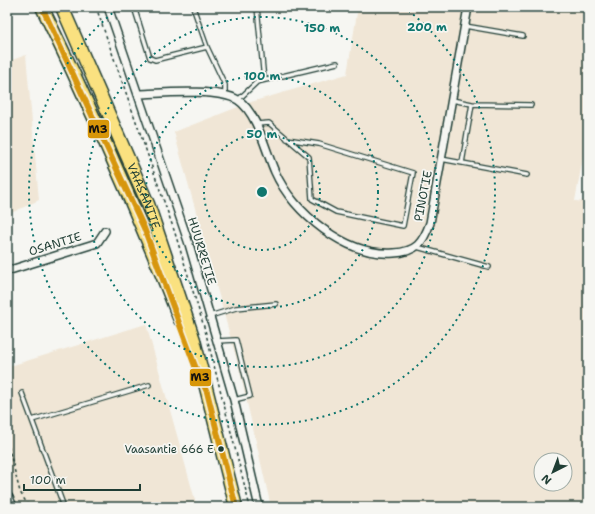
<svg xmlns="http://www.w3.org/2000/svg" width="595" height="514" viewBox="0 0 595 514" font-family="'Shantell Sans',sans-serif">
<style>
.built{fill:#f0e6d6;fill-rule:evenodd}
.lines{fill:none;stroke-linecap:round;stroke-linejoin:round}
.service-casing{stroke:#1f3d34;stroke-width:6}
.minor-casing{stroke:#1f3d34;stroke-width:10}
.secondary-casing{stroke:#1f3d34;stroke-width:14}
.trunk-casing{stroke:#1f3d34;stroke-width:15}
.path{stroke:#1f3d34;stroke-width:1.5;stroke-dasharray:3 3;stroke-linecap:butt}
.service{stroke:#f6f6f2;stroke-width:3.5}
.minor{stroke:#f6f6f2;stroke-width:7}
.secondary{stroke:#f6f6f2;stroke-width:11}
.trunk{stroke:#fae180;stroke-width:12}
.bus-1-casing{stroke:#f6f6f2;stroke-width:9}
.bus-1{stroke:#d79608;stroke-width:6}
.ring{fill:none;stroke:#0f766e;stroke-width:2;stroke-dasharray:2 4}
.bus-dot{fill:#1f3d34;stroke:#f6f6f2;stroke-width:1.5}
.labels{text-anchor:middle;stroke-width:3.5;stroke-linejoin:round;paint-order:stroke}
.bus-label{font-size:11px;fill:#1f3d34;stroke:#f6f6f2;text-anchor:end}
.street-label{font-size:12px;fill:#1f3d34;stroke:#f6f6f2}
.centre{fill:#0f766e;stroke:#f6f6f2;stroke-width:2}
.ring-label{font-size:12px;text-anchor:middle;font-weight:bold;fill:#0f766e;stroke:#f6f6f2;stroke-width:3.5;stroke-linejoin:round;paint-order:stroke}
.line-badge{stroke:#f6f6f2;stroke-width:1.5}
.pale-badge-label{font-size:11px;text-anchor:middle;font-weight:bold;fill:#111}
</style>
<rect width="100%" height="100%" fill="#f6f6f2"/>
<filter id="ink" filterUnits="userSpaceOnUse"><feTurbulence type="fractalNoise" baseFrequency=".025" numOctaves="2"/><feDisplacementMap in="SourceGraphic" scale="8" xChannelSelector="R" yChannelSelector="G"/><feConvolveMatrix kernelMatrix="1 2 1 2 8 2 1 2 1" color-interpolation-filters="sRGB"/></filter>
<g filter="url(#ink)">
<path class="built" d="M358 7H588V130L575 201 588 202V507H271L240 372 174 132 251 102 347 74ZM541 460H565V484H541Z
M26 55 39 200 7 215V62Z
M146 324 197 507H7V367Z"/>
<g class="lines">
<defs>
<path id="service" d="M134 7 150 58 155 60 207 47
M193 7 207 47 225 85V95
M257 7 264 80
M465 26 523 36
M238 100 257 82 337 63
M452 100 472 104 462 163
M472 104 531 105
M257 124 269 123 309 157 312 199 336 212 403 226 413 173 319 144 287 139
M441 159 527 175
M417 247 489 267
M210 316 236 308 276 304
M217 341 236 340 250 396 234 400
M22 393 64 507
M32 420 149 385"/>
<path id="minor" d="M108 7 189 244 234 400 259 507
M139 94C163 93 218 88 238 100 257 112 266 152 275 172 293 213 347 257 394 253 416 252 423 243 430 223L468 7
M7 271 97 243 105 231"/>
<path id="secondary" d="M7 498 11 507"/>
<g id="trunk">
<path d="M42 7C92 110 138 214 180 320"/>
<path id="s1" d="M62 7 148 204 194 340 236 507"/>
</g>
</defs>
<use href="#service" class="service-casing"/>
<use href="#minor" class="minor-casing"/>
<use href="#secondary" class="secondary-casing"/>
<use href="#trunk" class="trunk-casing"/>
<path class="path" d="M96 7 174 230 205 330 250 507
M7 441 20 492 29 507"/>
<use href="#service" class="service"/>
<use href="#minor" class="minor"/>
<use href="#secondary" class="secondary"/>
<use href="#trunk" class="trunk"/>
<defs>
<path id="bus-1" d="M42 7 144 228 195 366 207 392 236 507"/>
</defs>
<use href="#bus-1" class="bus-1-casing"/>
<use href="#bus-1" class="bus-1"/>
</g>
</g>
<g class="ring">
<circle cx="262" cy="192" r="58"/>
<circle cx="262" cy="192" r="116"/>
<circle cx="262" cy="192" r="175"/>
<path d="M404 7A233 233 0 1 1 120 7"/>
</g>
<circle class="bus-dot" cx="221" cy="449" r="3.5"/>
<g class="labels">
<g class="bus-label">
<text x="214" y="453">Vaasantie 666 E</text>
</g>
<g class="street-label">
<text transform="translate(423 196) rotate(-79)" y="4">PINOTIE</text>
<text dy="4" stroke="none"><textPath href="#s1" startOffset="206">VAASANTIE</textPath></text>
<text transform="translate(55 244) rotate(-17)" y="4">OSANTIE</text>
<text transform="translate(202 251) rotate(73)" y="4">HUURRETIE</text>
</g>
</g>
<circle cx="262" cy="192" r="6" class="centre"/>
<g class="ring-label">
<text x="427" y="31">200 m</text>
<text x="322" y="32">150 m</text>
<text x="262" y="80">100 m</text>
<text x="262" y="138">50 m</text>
</g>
<g class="line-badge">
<rect x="87" y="119" width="23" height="20" rx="4" fill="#d79608"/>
<rect x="189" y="368" width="23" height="19" rx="4" fill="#d79608"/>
</g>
<g class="pale-badge-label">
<text x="98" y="133">M3</text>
<text x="200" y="381">M3</text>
</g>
<rect width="595" height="514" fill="none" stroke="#f6f6f2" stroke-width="24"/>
<rect x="12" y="12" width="571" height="490" fill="none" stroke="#1f3d34" stroke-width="1.5" filter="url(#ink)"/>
<g transform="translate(553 472) rotate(222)"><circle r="19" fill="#f6f6f2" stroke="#a0aca6"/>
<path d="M0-3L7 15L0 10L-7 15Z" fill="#1f3d34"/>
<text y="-6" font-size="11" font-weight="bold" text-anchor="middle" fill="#1f3d34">N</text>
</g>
<path d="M24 484v6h116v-6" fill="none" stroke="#1f3d34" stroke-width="2"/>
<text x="30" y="484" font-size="12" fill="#1f3d34" stroke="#f6f6f2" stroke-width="3" paint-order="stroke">100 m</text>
</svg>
